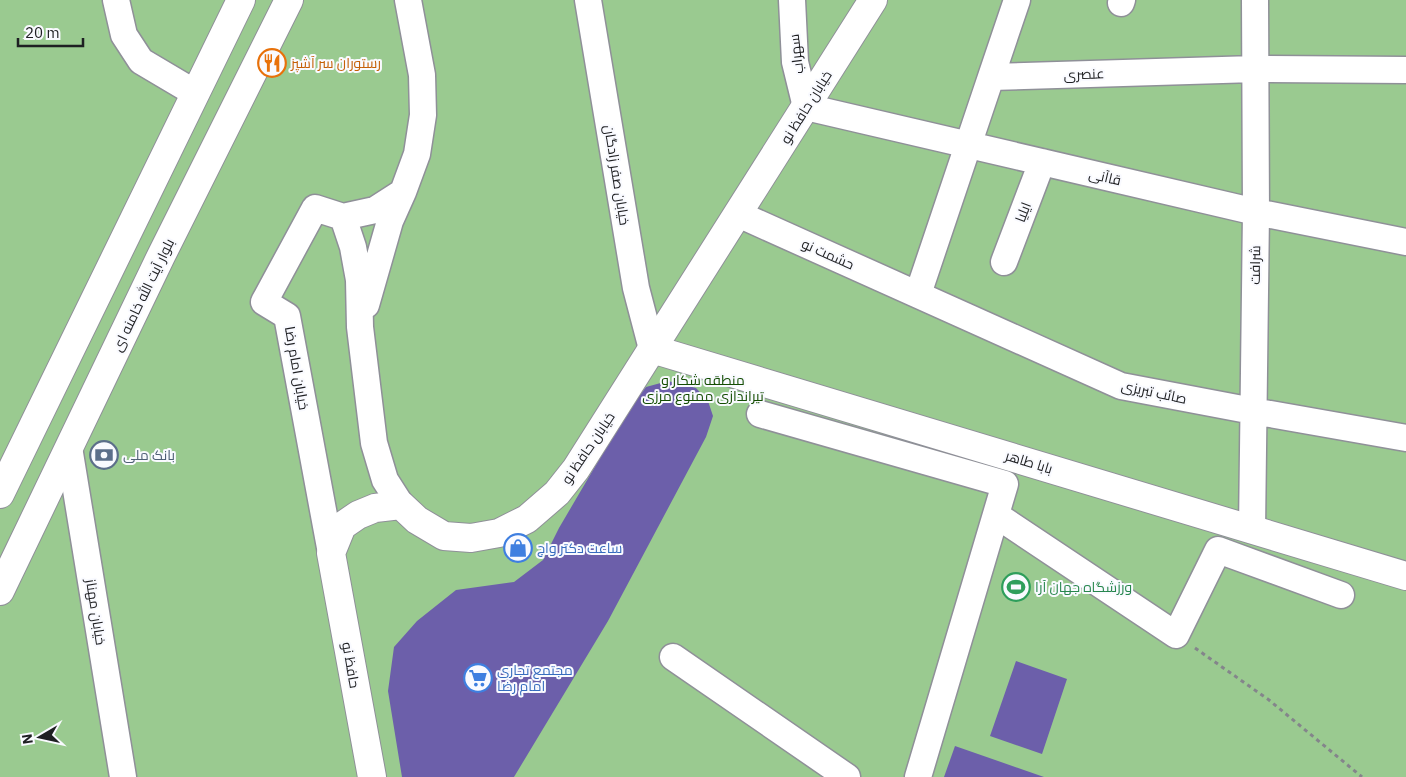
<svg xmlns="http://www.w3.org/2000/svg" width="1406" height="777" viewBox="0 0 1406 777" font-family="'IBM Plex Sans',Cairo,sans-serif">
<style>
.green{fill:#9aca90}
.building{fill:#6c5faa}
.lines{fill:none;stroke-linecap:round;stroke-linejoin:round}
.minor-casing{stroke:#8f9098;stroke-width:29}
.major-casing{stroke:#8f9098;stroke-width:30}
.path{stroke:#84858b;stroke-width:3;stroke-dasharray:4 4;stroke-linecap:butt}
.minor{stroke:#fff;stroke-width:26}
.major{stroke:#fff;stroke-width:28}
.labels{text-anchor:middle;stroke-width:4;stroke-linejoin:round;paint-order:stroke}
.street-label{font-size:14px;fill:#1e1f22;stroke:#f9faff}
.food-label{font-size:14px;fill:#c56008;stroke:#f9faff;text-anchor:start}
.park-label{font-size:14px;fill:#134c01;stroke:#f9faff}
.service-label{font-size:14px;fill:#4e5e75;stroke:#f9faff;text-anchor:start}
.shop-label{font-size:14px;fill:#366cbe;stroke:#f9faff;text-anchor:start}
.leisure-label{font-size:14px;fill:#27864d;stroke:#f9faff;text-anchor:start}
</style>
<rect width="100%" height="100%" fill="#ebecf5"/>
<path class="green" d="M0 0H1406V777H0Z"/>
<path class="building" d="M668 381 696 388 708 401 713 416 706 437 608 621 514 777H402L388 691 394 647 417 621 456 590 514 582 543 560 559 528 627 412 646 387Z
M1016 661 1067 679 1042 754 990 736Z
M955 746 1044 777H944Z"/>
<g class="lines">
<defs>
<path id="minor" d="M116 0 124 35 141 61 195 93
M588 0 636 288 652 349
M792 0 795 62 806 107 1256 212 1406 242
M1121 3 1122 0
M991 77 1017 0
M738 214 1121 386 1253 411 1406 438
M343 217 353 247 359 280 360 327 374 443 385 480 401 505
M1004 262 1042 162
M918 294 991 77 1255 69 1406 70
M366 305 390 221 403 192
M760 414 1005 484 918 777
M69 447 123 777
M996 515 1176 635 1218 550 1341 595
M1252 530 1256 212 1255 0
M331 553 287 316 264 302 315 208 343 217 375 210 403 192 417 154 423 115 422 75 408 0
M673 657 847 777"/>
<path id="major" d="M652 349 1406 576
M0 494 241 0
M0 591 161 256 289 0
M372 777 331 553 342 526 358 515 375 508 401 505 417 520 444 536 471 538 499 533 527 519 557 493 576 469 873 0"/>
</defs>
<use href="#minor" class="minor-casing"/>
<use href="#major" class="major-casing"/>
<path class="path" d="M1195 648 1269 700 1362 777"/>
<use href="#minor" class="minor"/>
<use href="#major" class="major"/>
</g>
<defs>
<symbol id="restaurant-ring" viewBox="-11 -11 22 22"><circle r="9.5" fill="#f9faff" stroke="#e8710a" stroke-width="1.5"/><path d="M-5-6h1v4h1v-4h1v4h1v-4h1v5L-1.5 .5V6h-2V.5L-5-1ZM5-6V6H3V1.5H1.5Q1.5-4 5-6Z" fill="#e8710a"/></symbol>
<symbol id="bank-ring" viewBox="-11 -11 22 22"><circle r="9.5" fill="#f9faff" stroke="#5c6f8a" stroke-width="1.5"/><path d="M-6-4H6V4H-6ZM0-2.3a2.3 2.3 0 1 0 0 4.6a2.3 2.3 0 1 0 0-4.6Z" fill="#5c6f8a"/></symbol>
<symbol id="shop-ring" viewBox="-11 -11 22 22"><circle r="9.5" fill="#f9faff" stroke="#3f7fe0" stroke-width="1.5"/><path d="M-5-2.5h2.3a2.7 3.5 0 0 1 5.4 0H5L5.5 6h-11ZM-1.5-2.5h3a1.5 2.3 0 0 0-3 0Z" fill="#3f7fe0"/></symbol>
<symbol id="stadium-ring" viewBox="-11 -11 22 22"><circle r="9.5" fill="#f9faff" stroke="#2e9e5b" stroke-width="1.5"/><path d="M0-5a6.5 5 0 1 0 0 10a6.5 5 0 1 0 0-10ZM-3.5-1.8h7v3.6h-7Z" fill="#2e9e5b"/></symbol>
<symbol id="supermarket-ring" viewBox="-11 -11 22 22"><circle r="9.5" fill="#f9faff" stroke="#3f7fe0" stroke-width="1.5"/><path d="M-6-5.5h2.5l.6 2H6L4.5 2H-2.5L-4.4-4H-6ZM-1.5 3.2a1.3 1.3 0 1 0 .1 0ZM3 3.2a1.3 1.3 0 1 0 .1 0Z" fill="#3f7fe0"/></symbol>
</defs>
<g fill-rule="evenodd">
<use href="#restaurant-ring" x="256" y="47" width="32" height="32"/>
<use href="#bank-ring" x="88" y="439" width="32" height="32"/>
<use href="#shop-ring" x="502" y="532" width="32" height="32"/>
<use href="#stadium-ring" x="1000" y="571" width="32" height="32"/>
<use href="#supermarket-ring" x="462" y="662" width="32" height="32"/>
</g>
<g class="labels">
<g class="street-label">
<text transform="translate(796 54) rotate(-97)" y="5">سهراب</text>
<text transform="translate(1084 74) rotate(-2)" y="5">عنصری</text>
<text transform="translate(806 107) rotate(-58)" y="5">خیابان حافظ نو</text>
<text transform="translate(617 175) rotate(81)" y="5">خیابان صفر زادگان</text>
<text transform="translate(1105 177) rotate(13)" y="5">قاآنی</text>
<text transform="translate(1023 212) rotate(-69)" y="5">ایلیا</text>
<text transform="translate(828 254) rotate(24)" y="5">حشمت نو</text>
<text transform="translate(1255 265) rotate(-89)" y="5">شرافت</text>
<text transform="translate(143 295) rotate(-64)" y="5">بلوار آیت الله خامنه ای</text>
<text transform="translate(297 368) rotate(80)" y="5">خیابان امام رضا</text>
<text transform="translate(1154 392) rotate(12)" y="5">صائب تبریزی</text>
<text transform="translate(588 448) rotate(-56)" y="5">خیابان حافظ نو</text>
<text transform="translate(1029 462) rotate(17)" y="5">بابا طاهر</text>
<text transform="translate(96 612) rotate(81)" y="5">خیابان مهناز</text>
<text transform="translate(351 665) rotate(80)" y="5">حافظ نو</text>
</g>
<g class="food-label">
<text x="291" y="68">رستوران سر آشپز</text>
</g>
<g class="park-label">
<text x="703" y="385">منطقه شکار و<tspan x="703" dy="16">تیراندازی ممنوع مرزی</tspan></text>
</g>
<g class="service-label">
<text x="123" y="460">بانک ملی</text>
</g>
<g class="shop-label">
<text x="537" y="553">ساعت دکتر واچ</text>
<text x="497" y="675">مجتمع تجاری<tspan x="497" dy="16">امام رضا</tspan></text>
</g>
<g class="leisure-label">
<text x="1035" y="592">ورزشگاه جهان آرا</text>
</g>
</g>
<g transform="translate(40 737) rotate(261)" stroke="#f9faff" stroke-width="4" paint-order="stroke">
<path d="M0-4L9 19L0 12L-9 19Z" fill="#1e1f22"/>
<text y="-8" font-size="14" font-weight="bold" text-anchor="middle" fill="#1e1f22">N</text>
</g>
<path d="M18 38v8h65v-8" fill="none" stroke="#1e1f22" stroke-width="2.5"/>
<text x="25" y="38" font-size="15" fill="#1e1f22" stroke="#f9faff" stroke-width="4" paint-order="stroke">20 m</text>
</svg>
